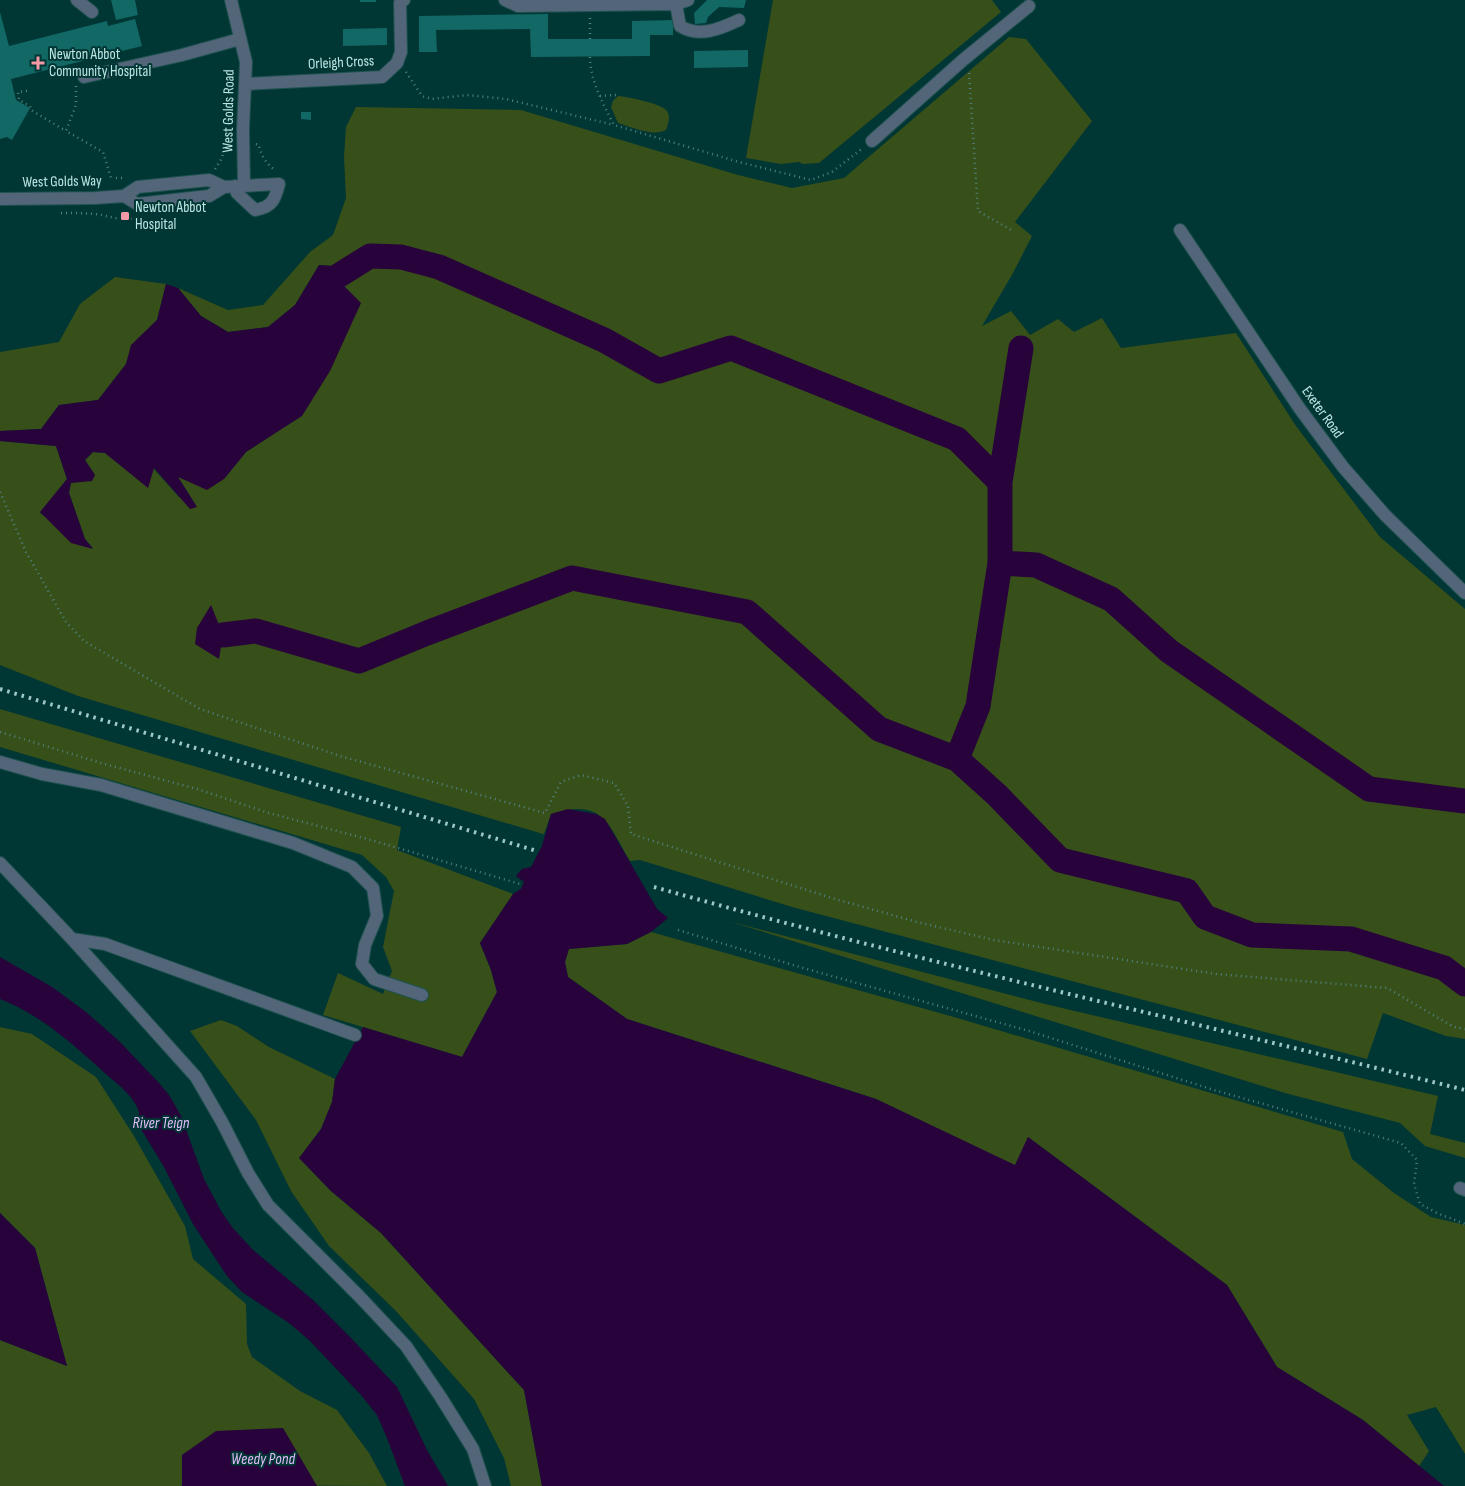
<svg xmlns="http://www.w3.org/2000/svg" width="1465" height="1486" viewBox="0 0 1465 1486" font-family="'Sofia Sans Condensed',sans-serif">
<style>
.green{fill:#37501a}
.water{fill:#28023a}
.lines{fill:none;stroke-linecap:round;stroke-linejoin:round}
.stream{stroke:#28023a;stroke-width:4.5}
.river{stroke:#28023a;stroke-width:25}
.building{fill:#116865}
.minor-casing{stroke:#1e5250;stroke-width:14}
.path{stroke:#518280;stroke-width:2.5;stroke-dasharray:1 4;stroke-linecap:butt}
.minor{stroke:#536579;stroke-width:12}
.rail{stroke:#9dc9c6;stroke-width:4;stroke-dasharray:2.5 5;stroke-linecap:butt}
.poi-dot{fill:#f49aa6;stroke:#003634;stroke-width:2}
.labels{text-anchor:middle;stroke-width:4;stroke-linejoin:round;paint-order:stroke}
.poi-label{font-size:15px;fill:#bde7e4;stroke:#003634;text-anchor:start}
.street-label{font-size:15px;fill:#bde7e4;stroke:#003634}
.water-label{font-size:16px;font-style:italic;fill:#e2bdfc;stroke:#003634}
</style>
<rect width="100%" height="100%" fill="#003634"/>
<path class="green" d="M773 0H992L1001 12 819 163 803 164 799 162 781 164 746 158Z
M1009 37 1026 39 1092 121 1015 222 1032 236 1013 273 982 326 1011 311 1030 335 1058 319 1074 332 1102 318 1121 348 1236 333 1296 426 1380 537 1465 609V1039L1446 1036 1383 1013 1367 1059 792 907 640 860 630 861C607 822 603 798 551 814L544 834H543L78 696 0 665V441L56 446 67 479 40 513 93 548 85 539 69 493 71 483 95 475 85 460 93 452 105 453 148 487 153 468 179 497 195 504 178 477 224 479 246 452 269 437 360 303 342 284 333 266 319 265 295 305 268 327 228 332 201 316 178 288 228 310 263 305 310 252 333 235 346 198 344 157 346 127 356 107 521 110 738 175 792 188 844 178Z
M618 96C628 97 661 103 667 111 671 117 668 124 666 130 653 137 631 127 618 123L611 107 613 101Z
M115 277 166 284 157 320 132 345 126 364 98 400 59 405 41 429 0 431V352L59 342 80 304Z
M0 709 401 827 397 850 513 894 480 943 491 970 497 992 462 1057 323 1015 338 973 383 994 392 971 383 947 394 891 386 877 362 855 0 747Z
M728 921 1045 1004 1438 1096 1430 1134 1465 1143V1158L1425 1146 1400 1123 1285 1093Z
M651 932 954 1017 1343 1132 1352 1159 1394 1193 1431 1217 1465 1225V1454L1436 1407 1407 1415 1429 1451 1419 1466 1363 1420 1277 1367 1227 1285 1028 1137 1016 1166 876 1099 627 1019 568 977 565 962 568 949 627 944Z
M221 1020 237 1026 269 1047 335 1079 332 1102 321 1129 299 1158 331 1191 381 1233 524 1390 542 1486H511L504 1458 474 1399 396 1311 329 1246 291 1191 256 1120 190 1031Z
M0 1027 32 1034 96 1077 134 1136 185 1226 193 1259 246 1304 247 1344 252 1357 300 1391 337 1410 369 1453 387 1486 181 1485 182 1486H0V1340L67 1366 35 1248 0 1213Z"/>
<path class="water" d="M319 265 333 266 342 284 361 303 330 371 302 416 246 452 224 479 207 490 178 477 197 507 190 509 154 468 148 488 105 453 93 452 85 460 95 475 92 481 71 483 69 493 85 539 93 549 71 543 40 512 67 479 56 446 0 441V431L41 429 59 405 98 400 126 364 131 345 157 320 166 284 178 288 201 316 228 332 268 327 295 305Z
M211 605 223 635 219 659 195 644 197 628Z
M568 809 596 814 605 819 657 909 668 918 651 932 627 944 569 949 565 962 568 977 627 1019 876 1099 1015 1165 1028 1137 1227 1285 1277 1367 1363 1420 1444 1486H542L524 1390 381 1233 331 1191 299 1158 321 1129 332 1102 335 1079 363 1027 462 1057 497 992 491 970 480 943 513 894 521 889 524 882 516 876 522 869 531 867 542 846 551 814Z
M0 957 52 987 86 1012 119 1041 159 1083 169 1095 181 1116 204 1179 221 1211 232 1227 253 1250 313 1300 351 1338 397 1387 427 1450 448 1486H405L387 1438 377 1415 361 1395 310 1341 289 1323 242 1292 227 1276 193 1224 164 1167 138 1124C139 1119 140 1114 138 1109 132 1095 118 1084 107 1075 74 1045 41 1015 0 999Z
M0 1213 35 1248 67 1366 0 1340Z
M283 1428 317 1486H182V1455L216 1431Z"/>
<g class="lines">
<path class="stream" d="M1461 801 1465 797"/>
<path class="river" d="M338 276 370 256 401 257 439 267 604 340 659 371 731 348 957 439 1000 482V563
M1000 482 1021 348
M223 635 256 631 359 661 427 633 572 578 747 612 879 729 957 759 997 795 1060 860 1187 891 1205 917 1252 935 1351 939 1444 968 1465 984
M957 759 978 706 1000 563 1036 565 1111 599 1169 651 1369 789 1465 801"/>
</g>
<path class="building" d="M111 0H135L138 15 116 20Z
M360 0H376V2H360Z
M707 0H746L744 8 719 7 708 17 706 23 695 24 694 13Z
M0 12 9 46 107 21 108 26 135 19 142 46 11 79 16 100 30 108 12 140 7 137 0 139Z
M548 14V39H632V21L673 20V35H650V56L531 57 530 29 436 30 437 52H419V16Z
M387 28V45L343 46V29Z
M748 50V67L694 68V51Z
M301 112H311V120L301 119Z"/>
<g class="lines">
<defs>
<path id="minor" d="M77 0 92 12
M231 0 246 62 243 129 244 185
M505 0 518 6 676 4 688 0
M676 4 680 26C699 38 720 29 739 20
M84 77 182 55 240 39
M246 84 382 77 397 63 401 52 400 3 404 0
M872 141 963 60 1029 6
M124 196 137 204 209 196 224 187
M0 199 95 198 124 196 138 187 209 180 224 187 279 184C275 200 272 207 255 210L237 193 235 186
M1180 230 1300 409 1343 467 1385 515 1465 593
M0 762 42 774 101 785 293 843 352 867 373 888 377 916 365 945 362 964 374 979 422 995
M0 863 72 939 196 1077 222 1122 248 1173 268 1205 359 1296 406 1346 440 1396 473 1449 485 1486
M72 939 105 944 355 1035
M1460 1188 1465 1190"/>
</defs>
<use href="#minor" class="minor-casing"/>
<path class="path" d="M590 18V39
M590 57C590 80 603 104 614 125L739 162 811 180 832 172 863 148
M406 72 422 96 432 99 467 95 506 99 614 125
M969 73 978 211 1013 231
M76 86V105L66 131 103 152 111 178
M27 91 18 92 19 100 30 106 31 110 66 131
M600 96 615 95 618 96
M256 144 259 145C261 155 266 164 275 170
M215 169 222 158 225 143H230
M116 178H126
M61 213C72 213 83 213 94 214 109 215 122 223 137 217
M0 492 26 552 66 622 84 641 200 709 340 756 545 813 561 782 581 775 614 783 628 806 631 834 835 899 917 922 994 940 1216 974 1387 988 1454 1027 1465 1029
M0 732 101 763 197 789 269 813 371 840 520 884
M678 930 803 968 1029 1031 1214 1090 1401 1143 1417 1160 1414 1184 1420 1204 1437 1213 1465 1224"/>
<use href="#minor" class="minor"/>
<path class="rail" d="M0 689 537 851
M654 887C922 963 1195 1022 1465 1090"/>
</g>
<g class="poi-dot">
<path d="M35.5 55.5h5v5h5v5h-5v5h-5v-5h-5v-5h5z"/>
<rect x="120" y="211" width="10" height="10" rx="2.5"/>
</g>
<g class="labels">
<g class="poi-label">
<text x="49" y="59">Newton Abbot<tspan x="49" dy="17">Community Hospital</tspan></text>
<text x="135" y="212">Newton Abbot<tspan x="135" dy="17">Hospital</tspan></text>
</g>
<g class="street-label">
<text transform="translate(341 62) rotate(-3)" y="5">Orleigh Cross</text>
<text transform="translate(228 111) rotate(-89)" y="5">West Golds Road</text>
<text transform="translate(62 181) rotate(-1)" y="5">West Golds Way</text>
<text transform="translate(1323 412) rotate(54)" y="5">Exeter Road</text>
</g>
<g class="water-label">
<text x="161" y="1128">River Teign</text>
<text x="263" y="1464">Weedy Pond</text>
</g>
</g>
</svg>
